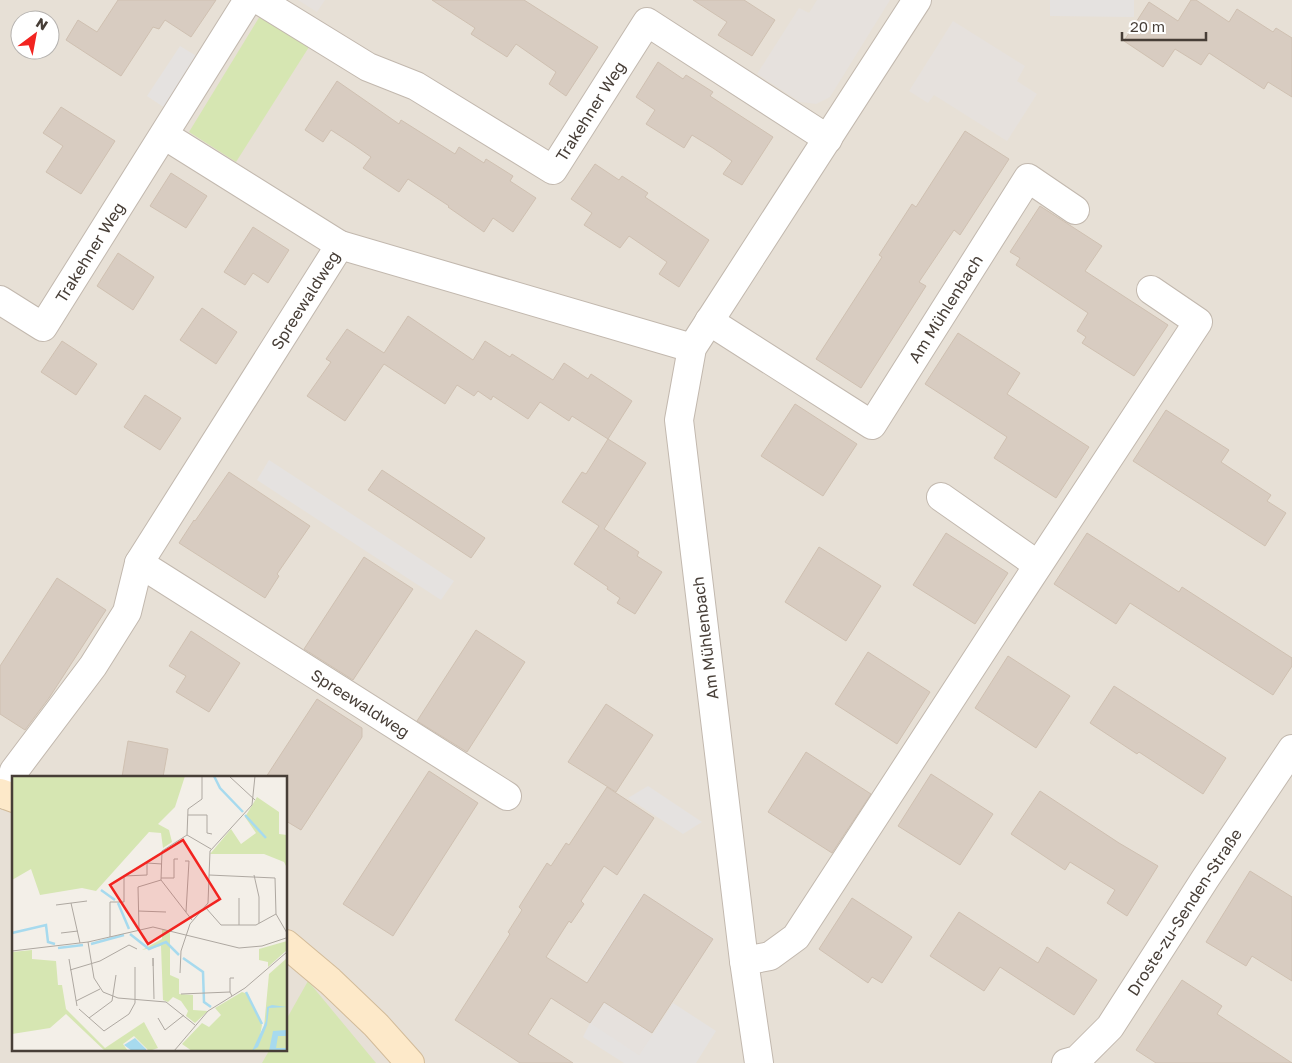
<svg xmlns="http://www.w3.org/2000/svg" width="1292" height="1063" viewBox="0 0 1292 1063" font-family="'Golos Text',sans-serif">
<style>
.residential{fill:#e7e0d6;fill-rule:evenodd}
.industrial{fill:#e6e1dd}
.green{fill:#d6e6b2}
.parking{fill:#e5e2e0}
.building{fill:#d8ccc1;stroke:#cfc0b1}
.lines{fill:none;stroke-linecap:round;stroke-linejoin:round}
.street-casing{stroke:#c2b8ae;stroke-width:30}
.secondary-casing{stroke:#d2bb99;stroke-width:30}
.street{stroke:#fff;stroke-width:28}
.secondary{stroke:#fde9c9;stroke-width:28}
.labels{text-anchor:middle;stroke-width:4;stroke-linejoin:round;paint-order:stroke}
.street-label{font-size:16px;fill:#473e37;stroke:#fff}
.inset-river{fill:none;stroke:#a7daee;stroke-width:2.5}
.inset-road{fill:none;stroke:#aea8a1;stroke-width:1}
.view{fill:#f22420;fill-opacity:0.15;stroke:#f22420;stroke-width:2.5}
.inset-edge{fill:none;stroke:#473e37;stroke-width:2.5}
</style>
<rect width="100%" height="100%" fill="#f3efe8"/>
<path class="residential" d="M0 0H1292V1063H372L286 1031V777H14V1049H276L268 1063H0ZM20 20H50V50H20Z"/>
<path class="industrial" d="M298 0H325L317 12Z
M817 0H890L830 97 816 104 800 102 757 74 799 8 809 13Z
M953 21 1025 66 1017 81 1037 94 1007 141 934 95 928 103 909 91Z
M643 893 714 938 639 1055 568 1010Z"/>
<path class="green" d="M260 16 309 47 236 162 189 132Z
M308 981 376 1063H262L270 1049H286V1020Z"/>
<path class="parking" d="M1050 0H1134V17L1050 16Z
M180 46 198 57 165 108 147 96Z
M269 460 454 581 441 600 257 480Z
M648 786 702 822 683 834 628 798Z
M673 1003 716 1031 696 1063H624L583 1037 590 1023 639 1055Z"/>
<path class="building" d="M118 0H216L191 37 165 20 159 29 153 27 121 76 66 40 78 20 97 32Z
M432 0H524L598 47 566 96 549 84 556 72 516 44 507 57 471 34 475 28Z
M693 0H744L775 20 752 56 718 35 727 22Z
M1191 0H1196L1229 22 1237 9 1273 32 1276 28 1292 38V97L1268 82 1264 89 1209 53 1201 65 1175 49 1163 67 1124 41 1149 2 1178 21Z
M658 62 683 79 686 75 713 92 710 96 773 137 742 185 723 174 732 161 713 148 692 135 684 148 646 124 655 110 636 97Z
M337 81 399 124 401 120 455 154 459 147 484 163 486 159 513 176 510 181 536 198 513 232 493 218 484 232 448 207 449 206 408 179 399 192 363 168 371 157 351 143 331 130 323 142 305 130Z
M61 107 115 141 81 194 46 172 63 146 43 133Z
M965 131 1009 159 960 235 954 230 919 282 926 286 861 388 816 359 882 257 879 255 912 204 916 207Z
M595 164 619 180 622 176 648 193 645 197 709 240 679 287 659 274 667 262 629 236 620 248 584 225 592 213 571 199Z
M171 173 207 196 186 228 150 206Z
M1040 206 1102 246 1085 271 1168 325 1134 376 1082 343 1086 337 1077 331 1088 313 1016 265 1020 258 1010 252Z
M253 227 289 250 268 283 253 273 245 285 224 272Z
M118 253 154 277 133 310 97 286Z
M202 308 237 332 216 364 180 340Z
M408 316 473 360 485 341 510 357 512 354 553 380 564 363 588 379 591 374 632 401 608 439 572 416 569 421 540 402 528 419 493 396 491 400 478 391 474 396 457 385 445 404 384 364 345 421 307 396 331 362 326 359 347 329 384 353Z
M958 333 1020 373 1007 394 1089 447 1056 498 994 458 1007 437 925 384Z
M62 341 97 364 76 395 41 372Z
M145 395 181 418 160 450 124 427Z
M795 404 857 444 823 496 761 456Z
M1166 410 1229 450 1221 462 1271 495 1267 501 1286 513 1265 546 1133 461Z
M608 439 646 463 604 529 639 552 637 556 662 572 635 614 617 603 620 598 607 589 608 587 574 564 599 526 562 502 582 472 586 474Z
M382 470 485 538 471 558 368 490Z
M229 472 310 526 277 574 279 576 265 598 179 543 194 520 195 521Z
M946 533 1008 573 975 624 913 585Z
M1087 533 1179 592 1182 587 1292 658V666L1273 695 1130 603 1116 624 1054 584Z
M819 547 881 586 846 641 785 602Z
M364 557 413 589 353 680 304 649Z
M57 578 106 610 49 698 25 730 0 714V666Z
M476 630 525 662 467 752 417 721Z
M191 631 240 663 209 712 176 692 186 676 169 666Z
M868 652 930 692 897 744 835 704Z
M1008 656 1070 696 1036 748 975 708Z
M1114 686 1226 758 1203 794 1139 752 1137 754 1090 723Z
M317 699 362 728V737L301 830 286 821V777H266Z
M606 704 653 735 616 792 568 762Z
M128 741 168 749 163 777H122Z
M806 752 871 794 832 853 768 812Z
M429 771 478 803 393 936 343 904Z
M931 774 993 814 960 865 898 826Z
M607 787 654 818 617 875 604 866 581 901 584 904 571 923 569 921 546 957 587 983 644 894 713 939 652 1033 604 1002 590 1023 551 998 528 1034 573 1063H520L455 1020 510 934 508 932 522 910 519 907 547 863 551 866 566 843 569 845Z
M1040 791 1119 843 1158 866 1127 916 1107 903 1115 890 1070 862 1065 870 1011 834Z
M1250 871 1292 897V981L1252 956 1246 966 1206 942Z
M852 898 912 937 882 983 872 977 868 983 819 949Z
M959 912 1038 963 1047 947 1097 980 1074 1015 1000 967 984 991 930 956Z
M1182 980 1222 1006 1217 1014 1292 1063H1156L1136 1050Z"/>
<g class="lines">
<defs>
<g id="street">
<path id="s1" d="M259 0 368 67 416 86 553 170 647 22 828 139"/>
<path d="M164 135 340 245"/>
<path id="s2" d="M0 300 43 327 248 0"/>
<path id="s3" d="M709 321 872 425 1028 178 1075 210"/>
<path d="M941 497 1038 565"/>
<path id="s4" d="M139 563 507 796"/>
<path id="s5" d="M6 795 14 771 93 666 127 612 139 563 340 245 692 348"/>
<path d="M744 961 770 956 796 937 999 625 1198 322 1151 290"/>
<path d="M759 1063 744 961 679 420 692 348 917 0"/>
<path id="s6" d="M1066 1063 1077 1060 1110 1027 1205 879 1292 749"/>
</g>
<path id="secondary" d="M0 793 14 798
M286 944 330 981 376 1025 410 1063"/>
</defs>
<use href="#street" class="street-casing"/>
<use href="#secondary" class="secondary-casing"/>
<use href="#street" class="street"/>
<use href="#secondary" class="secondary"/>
</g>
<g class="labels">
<g class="street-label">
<text dy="6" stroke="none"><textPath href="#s1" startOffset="410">Trakehner Weg</textPath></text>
<text dy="6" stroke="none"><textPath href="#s2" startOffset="139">Trakehner Weg</textPath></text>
<text dy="6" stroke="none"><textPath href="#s5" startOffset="582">Spreewaldweg</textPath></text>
<text dy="6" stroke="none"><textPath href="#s3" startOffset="331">Am Mühlenbach</textPath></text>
<text transform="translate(705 638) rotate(-97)" y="6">Am Mühlenbach</text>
<text dy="6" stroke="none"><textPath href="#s4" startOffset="262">Spreewaldweg</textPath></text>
<text dy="6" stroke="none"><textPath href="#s6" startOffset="195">Droste-zu-Senden-Straße</textPath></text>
</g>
</g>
<g transform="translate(12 776)">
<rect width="275" height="275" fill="#f3efe8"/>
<path d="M0 0H173L163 31 146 48 157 54 160 66 151 72 149 57 137 56 84 115 70 112 28 119 19 93 0 104ZM245 21 267 36V58L275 59V92L272 86 252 78H198L219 53 229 68 244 57 233 41ZM150 153 158 155V199L167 203V218L181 219V234L196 235 183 247 174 240 176 235 169 225 161 221 156 226 151 224 149 170 130 174 150 163ZM275 165V174L256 191V186L247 184V173ZM20 174V183L44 185 46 209H50L54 233 93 272 132 246 146 272 137 275 122 260 111 268 116 275H93L54 238 38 252 0 258V176ZM275 182V275H180L170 268 190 247 197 251 209 239 203 232 230 216 236 218 250 249 248 260 252 251 257 198Z" fill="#d6e6b2"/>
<path d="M260 229 275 231 257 232 255 249 246 271 240 275 254 245 255 231ZM275 254V260H266L264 272H275V275H257L261 255ZM123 262 134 273V274L120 275 112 269Z" fill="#a7daee"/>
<path class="inset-river" d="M202 0 208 12 231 36M233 39 254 62M89 114 103 124M106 127 117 153M0 157 34 149 36 166 43 168M118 158 137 173 154 166 167 179M79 168 112 159M46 172 71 169M171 182 191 196 192 226 199 231M234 216 250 248"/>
<path class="inset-road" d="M217 0 243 24M176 39H195V57L200 58M175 59 150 75 149 104 180 144M175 59 176 33 190 23V0M175 59 199 73M173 85H177L174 136M197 99 263 102 264 138 275 157M242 99 247 121V147M149 102H162V83H166M227 122V149M59 127 68 167M44 129 75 125M194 132 209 149H244L264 138M126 135 154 136M127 153 126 111 149 104M49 157 66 155M98 161V126H112V100L135 99V87L150 88M76 166 82 202 91 216 106 222 154 226 183 249M0 175 76 166 141 151 227 172 250 170 274 162M57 183 65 230M141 190V182L142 223M58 194 88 185 117 169 125 173M168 197 169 175 178 148 196 127 198 75 240 29 243 0M218 216V202H222M169 218 218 216 220 220M64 225 88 213M67 233 92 255 117 238 123 227V191M77 242 100 225 104 199M146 242 153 254 172 239M162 275 196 235 233 212 275 176"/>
<path class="view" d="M171 64 208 123 136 168 98 109Z"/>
<rect width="275" height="275" class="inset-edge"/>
</g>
<g transform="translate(35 35) rotate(32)"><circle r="24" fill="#ffffff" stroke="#b5b2af"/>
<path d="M0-4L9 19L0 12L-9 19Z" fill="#f22420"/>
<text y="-8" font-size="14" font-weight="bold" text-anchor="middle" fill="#473e37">N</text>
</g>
<path d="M1122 32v8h84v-8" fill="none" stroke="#473e37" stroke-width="2.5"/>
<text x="1130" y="32" font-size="15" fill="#473e37" stroke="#ffffff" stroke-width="4" paint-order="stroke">20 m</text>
</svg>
